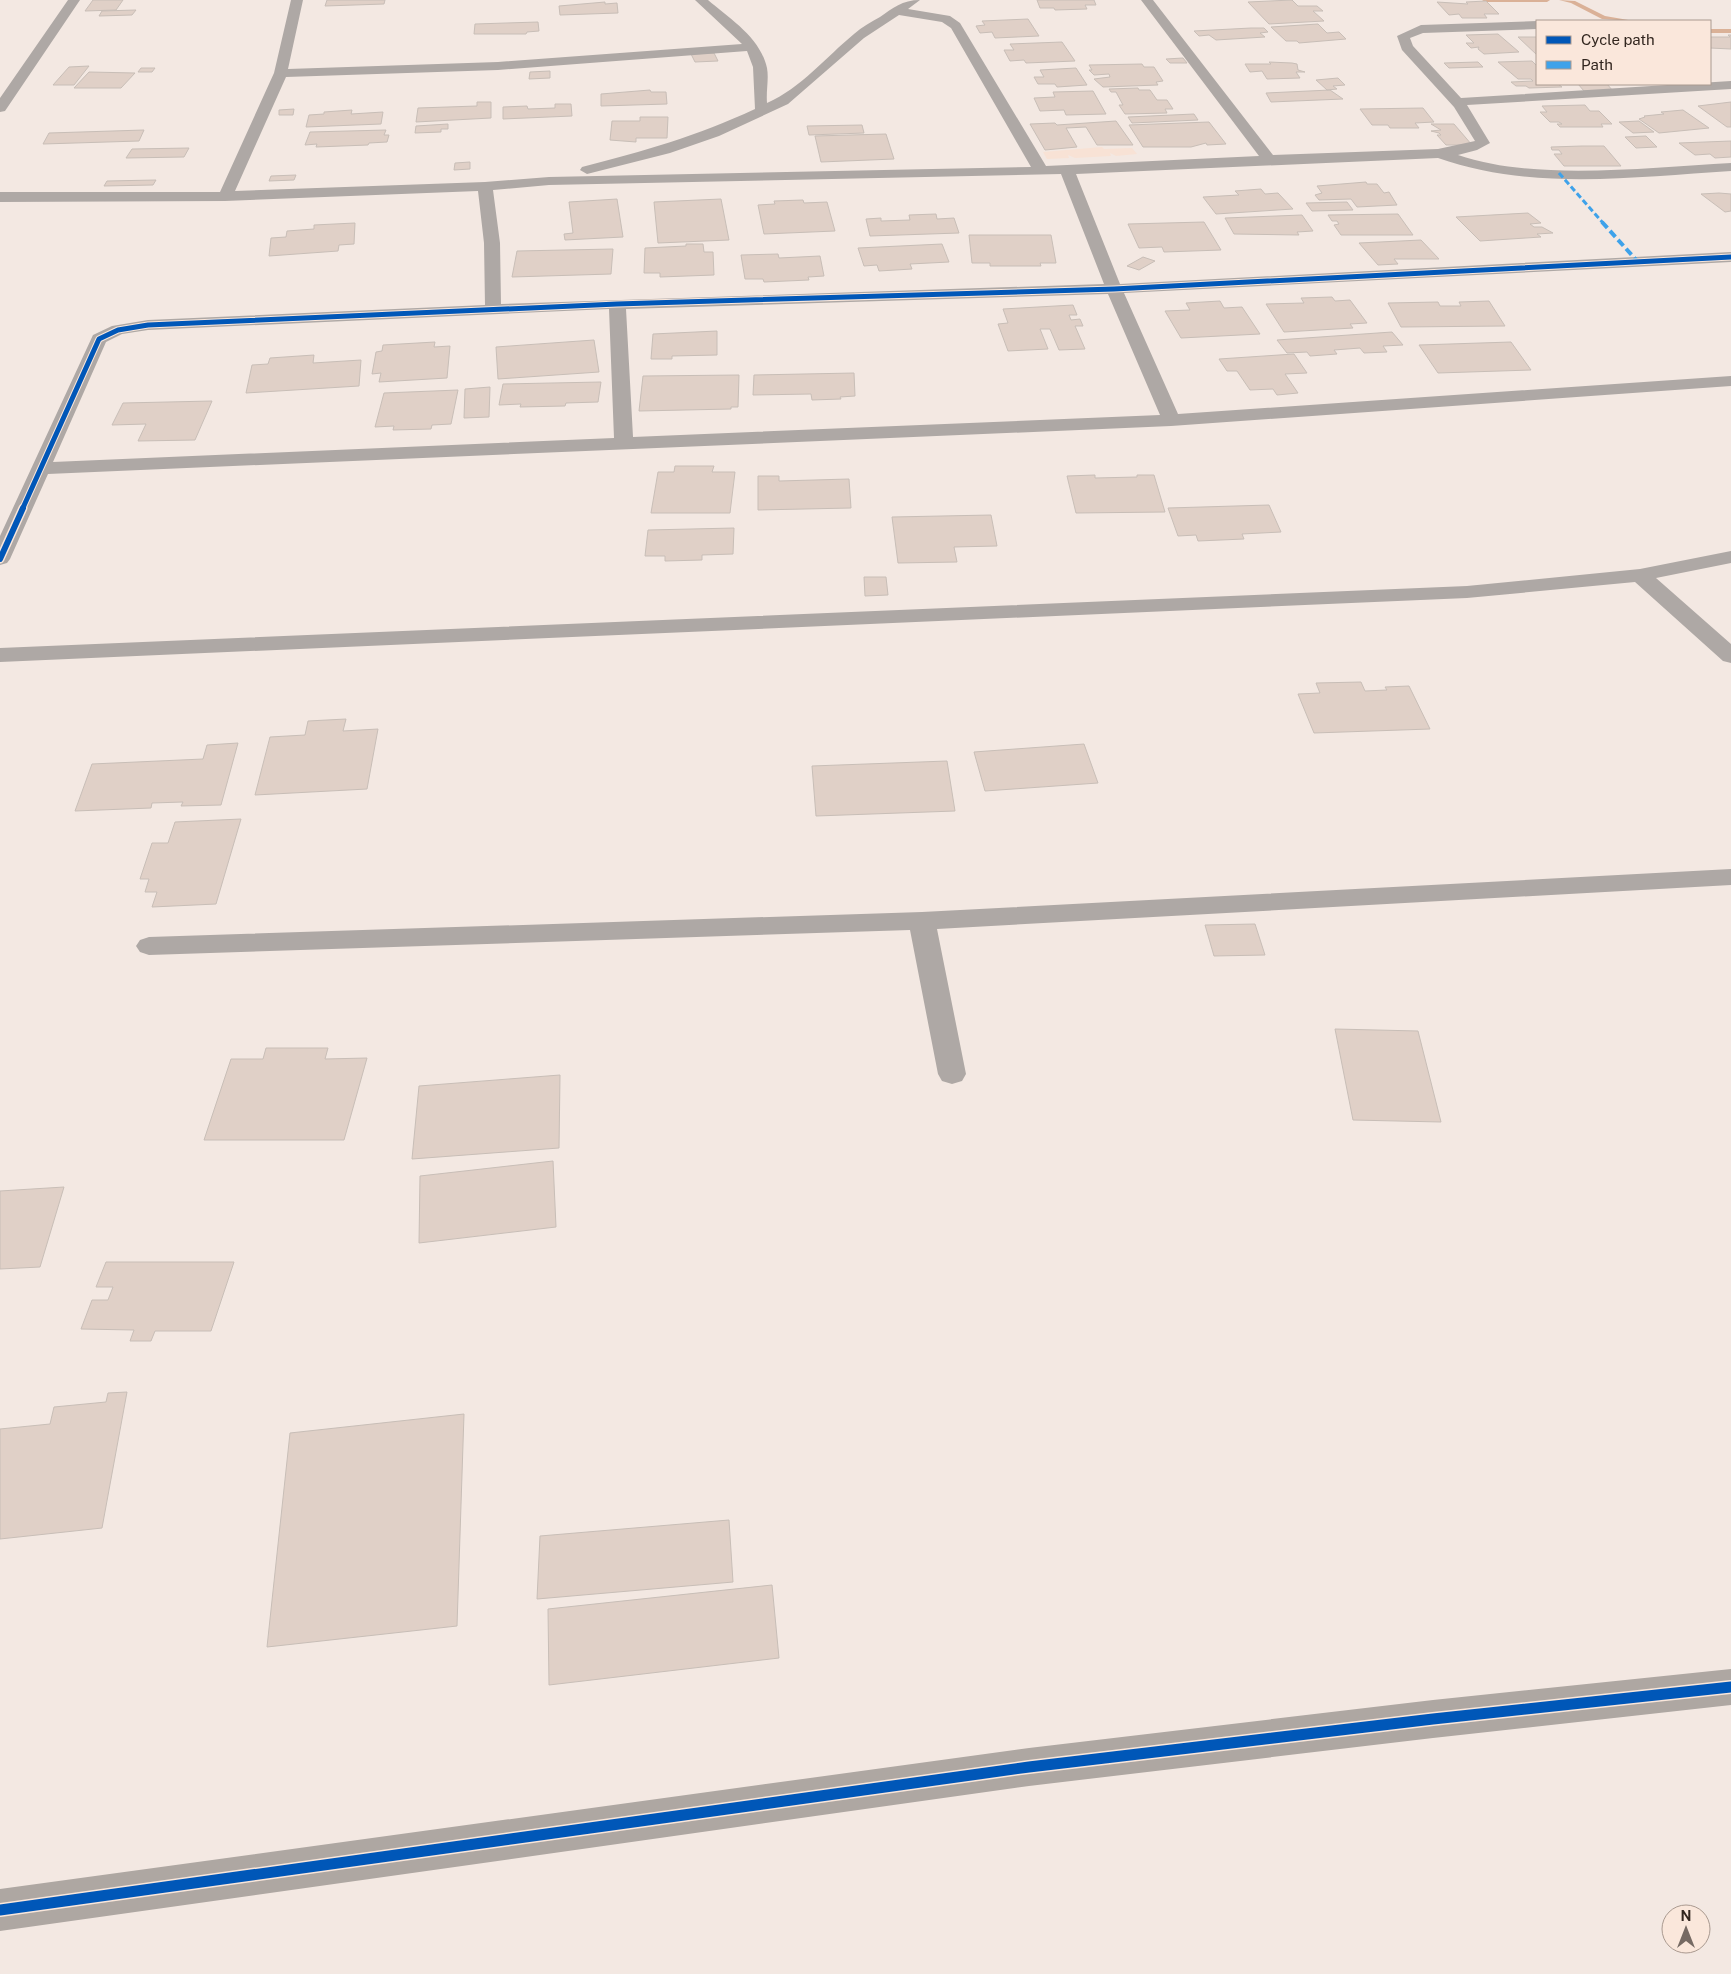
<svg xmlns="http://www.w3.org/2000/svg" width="1731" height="1974" viewBox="0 0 1731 1974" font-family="'Public Sans',sans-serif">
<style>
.built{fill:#f8e2d5}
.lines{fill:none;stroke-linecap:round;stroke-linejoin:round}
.stream{fill:#dab197;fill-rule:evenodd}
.building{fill:#e0d0c7;stroke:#c8beb7}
.street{fill:#aea8a5;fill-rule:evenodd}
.secondary{fill:#aea7a2;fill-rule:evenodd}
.quiet-far1{stroke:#3ea2ea;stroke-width:3;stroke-dasharray:6 3;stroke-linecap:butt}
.quiet{stroke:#3ea2ea;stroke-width:4;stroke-dasharray:8 4;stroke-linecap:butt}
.cycleway-far2-casing{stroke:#fae7db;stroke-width:7}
.cycleway-far1-casing{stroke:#fae7db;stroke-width:9}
.cycleway-casing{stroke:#fae7db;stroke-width:14}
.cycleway-far2{stroke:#0057b8;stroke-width:5}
.cycleway-far1{stroke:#0057b8;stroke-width:6}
.cycleway{stroke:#0057b8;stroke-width:11}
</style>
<rect width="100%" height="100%" fill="#f3e8e2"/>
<path class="built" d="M1102 147 1104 149 1132 148 1137 154 1116 156 1110 153 1111 156 1075 158 1068 155 1069 158 1047 159 1043 152Z"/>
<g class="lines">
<path class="stream" d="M1482 0H1550L1547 2H1485Z
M1559 0 1575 1 1605 16 1634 21 1602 19 1571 3Z
M1710 29H1731V33H1710Z"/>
</g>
<path class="building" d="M93 0H123L116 10 85 11Z
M327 0H385L384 4 325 6Z
M1037 0H1094L1096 5H1085L1087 9 1055 10 1054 8H1040Z
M1292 0 1298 6H1317L1323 11H1313L1324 21 1269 24 1248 2Z
M1486 1 1499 14H1484L1487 18H1462L1459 14 1449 15 1437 2 1468 4 1466 2Z
M605 2V4L617 3 618 13 560 15 559 6Z
M136 10 132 15 99 16 102 11Z
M1028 19 1039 36 995 38 992 32 980 33 976 26 985 25 982 21Z
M538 22 539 31 527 32 526 34H474L475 24Z
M1318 24 1327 33 1339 32 1346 39 1299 43 1297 41H1286L1271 27Z
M1251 28H1264L1268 32 1260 33 1265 37 1216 40 1209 35 1199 36 1194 31Z
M1498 34 1519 52 1484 54 1478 49 1479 47 1471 48 1466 43H1474L1466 35Z
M1728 35H1731V49L1710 48V37H1730Z
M1518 37H1537V55Z
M1062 42 1075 61 1026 63 1024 60 1010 61 1004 50H1014L1010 44Z
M714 53 718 61 695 62 691 54Z
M1183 58 1187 63H1170L1166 59Z
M1532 61 1537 66V84H1558L1562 87 1529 88 1526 86H1516L1511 82 1533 81 1531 79H1518L1498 62Z
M1269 62 1292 63 1297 64 1298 70 1305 72H1296L1300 78 1267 79 1262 71 1250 72 1245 64H1271Z
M1478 62 1483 67 1449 68 1444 63Z
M1142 64 1144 67H1154L1163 81 1156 82 1158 85 1103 87 1094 79 1110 77 1109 74 1094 75 1089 70H1092L1089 65Z
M89 66 74 85H53L69 67Z
M141 68H155L152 72H138Z
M1076 68 1087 85 1057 87 1055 84H1038L1034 77H1044L1040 70Z
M550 71V78L529 79 530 72Z
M89 72 135 73 121 88H74Z
M1338 78 1345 85 1333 86 1337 89 1327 90 1316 80Z
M1578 84H1607L1613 91H1584Z
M1138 88 1139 90H1150L1157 100H1167L1173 109H1165L1167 113 1125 114 1119 105H1123L1116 92H1111L1109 89Z
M650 90 651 92H666L667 104 601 106V94Z
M1330 90 1343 99 1271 102 1266 93Z
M1093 91 1106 114 1066 115 1064 110 1040 111 1034 98 1055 97 1053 92Z
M477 102H491V118L416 122 418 108 477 106Z
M1731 102V127H1727L1698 106Z
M555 104H571L572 116 503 119V107L527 106 528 109 555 108Z
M1585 105 1590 111H1599L1612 124H1601L1603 127H1560L1557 124H1562L1559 122H1550L1540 112H1547L1542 106Z
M1423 108 1434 122 1415 123 1419 128H1390L1388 125H1372L1360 109Z
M294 109 293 115H279V110Z
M352 110 351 114 383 112 381 124 306 127 309 115 324 114V112Z
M1683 110 1709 128 1659 133 1639 119 1645 117 1644 116 1664 114 1661 112Z
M1194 114 1198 120 1132 123 1128 117Z
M640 117H668L667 138H636V142L610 140 612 121H640Z
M1116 121 1133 145H1097L1086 127 1066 128 1077 147 1045 150 1030 124 1055 123 1057 125Z
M1639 121 1654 132 1633 133 1619 122Z
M1209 122 1226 144 1207 145 1206 143 1191 147H1143L1129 125Z
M448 124V129H441V132L415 133 416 126Z
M1431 124H1454L1472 145H1446L1437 135H1441L1439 133 1431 131 1441 130Z
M862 125 864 133 809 135 807 126Z
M144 130 139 141 43 144 49 133Z
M386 130 384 135H389L387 142 369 143 368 145 316 147 317 144 305 145 310 132Z
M886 134 894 159 821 162 815 136Z
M1646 136 1657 147 1636 148 1625 137Z
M1731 141V157L1715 158 1710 154 1695 155 1679 143Z
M1582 146H1604L1621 166H1564L1554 154H1562L1559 150H1552L1551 147Z
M189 148 184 157 126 158 132 149Z
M470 162V169L454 170 455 163Z
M296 175 294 180 269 181 271 176Z
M156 180 153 185 104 186 107 181Z
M1366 182 1367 184H1377L1384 193 1389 192 1397 205 1357 207 1351 199 1319 200 1315 195 1322 193 1317 186Z
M1261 189 1265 194 1278 193 1293 209 1216 214 1203 197 1239 195 1235 191Z
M1719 193 1731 194V211L1725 212 1701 194Z
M617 199 623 237 565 240 564 234 573 233 569 202Z
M721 199 729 240 658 243 654 202Z
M803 200 804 203 827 202 835 231 764 234 758 205 775 204 774 201Z
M1347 202 1353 210 1312 211 1306 203Z
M1528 213 1541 223 1530 224 1534 227H1542L1553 233 1537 234 1541 237 1480 241 1456 217Z
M936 214 937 219 954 218 959 233 870 236 866 219 881 218V221L910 220 909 215Z
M1398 214 1413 235H1341L1334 225 1339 224 1337 221H1332L1328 215Z
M1302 215 1313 231 1297 232 1299 235 1234 234 1225 218Z
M1204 222 1221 250 1164 252 1162 247 1139 248 1128 224Z
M355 223 354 244 339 245 338 251 269 256 271 238 286 237 287 231 314 229V225Z
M969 235H1051L1056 263H1040L1041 266H990V263H972Z
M1421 240 1439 259H1394L1398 264 1378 265 1359 243Z
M686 244H703L704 252H713L714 275 660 277V273H644L645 248 686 246Z
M942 244 949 262 910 264 912 269 879 271 877 265 864 266 858 248Z
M613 249 611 274 512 277 517 251Z
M778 254 779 258 820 256 824 276 808 277 809 280 764 282 763 279H745L741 255Z
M1143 257 1155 261 1139 270 1127 266Z
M1332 297 1335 301 1350 300 1367 323 1350 324 1353 328 1284 332 1266 304 1304 303 1301 298Z
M1220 301 1224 308 1242 307 1260 334 1181 338 1165 311 1190 310 1186 303Z
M1489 301 1505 326 1401 327 1388 303 1438 302 1440 306H1461L1459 302Z
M1073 305 1077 315H1069L1071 320 1080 319 1083 326H1075L1085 349 1059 350 1050 329H1040L1048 349 1008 351 998 324 1008 323 1003 309Z
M717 331V355L672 356V359H651L653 334Z
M1392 332 1403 345 1383 346 1387 352 1364 353 1360 348 1334 350 1337 354 1310 356 1307 352 1287 353 1277 340Z
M594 340 599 372 498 379 496 347Z
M435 342 434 347 450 346 447 378 379 382 381 373 372 374 376 352 382 351 383 345Z
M1511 342 1531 370 1438 373 1419 345Z
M1294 354 1307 373 1285 374 1298 393 1277 395 1273 389 1250 390 1237 371H1227L1219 359Z
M314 355 313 363 361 360 359 386 246 393 252 365 268 364 270 358Z
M854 373 855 396 840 397 841 399 812 400 811 394 753 395 754 375Z
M739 375 738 407H731V409L639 411 643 376Z
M601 382 598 402 566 403 565 406 520 407 521 404 499 405 503 384Z
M490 387 489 417 464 418 465 389Z
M458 390 451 424 432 425 431 429 393 430 394 426 375 427 384 393Z
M212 401 195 440 138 441 146 424 112 425 123 403Z
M675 466H714L712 472H735L730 513H651L658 472H674Z
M1095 475V478L1137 477V475H1154L1165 512 1076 513 1067 476Z
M758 476H779V481L849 479 851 508 758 510Z
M1269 505 1281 532 1242 534 1244 539 1198 541 1196 535 1178 536 1168 508Z
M991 515 997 546 954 547 957 562 898 563 892 517Z
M734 528 733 554 702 555V560L665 561V556H645L648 530Z
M864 577H886L888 595 865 596Z
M1361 682 1365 691 1387 690 1385 687 1409 686 1430 729 1314 733 1298 694 1320 693 1316 683Z
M346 719 343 731 378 729 367 789 255 795 270 737 305 735 308 721Z
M238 743 221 805 181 806 183 802 152 803 151 808 75 811 92 764 203 759 207 745Z
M1084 744 1098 783 985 791 974 752Z
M947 761 955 811 816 816 812 766Z
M241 819 216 904 152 907 157 892H145L149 879H140L152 843H168L175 822Z
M1255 924 1265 955 1214 956 1205 925Z
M1335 1029 1418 1031 1441 1122 1353 1120Z
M266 1048H328L325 1059 367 1058 344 1140H204L231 1059H263Z
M560 1075 559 1148 412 1159 419 1086Z
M553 1161 556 1227 419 1243 420 1176Z
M64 1187 40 1267 0 1269V1191Z
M106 1262H234L211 1331H155L151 1341H130L134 1330 81 1329 92 1300H108L113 1287H96Z
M127 1392 102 1528 0 1539V1429L50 1424 54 1407 106 1402 108 1393Z
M464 1414 457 1626 267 1647 290 1433Z
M729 1520 733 1582 537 1599 540 1536Z
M772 1585 779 1658 549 1685 548 1609Z"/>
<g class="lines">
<path class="street" d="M68 0H80L5 111 0 112V98Z
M291 0H303L288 69 498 62 742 44 695 0H708C730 19 760 37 767 68 769 79 766 91 767 103 801 88 826 57 854 34 862 27 871 22 880 17 893 8 902 0 920 0L908 9 950 16 960 23 1046 166 1259 156 1141 0H1153L1273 155 1438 149 1475 141 1454 107 1402 50 1397 36 1421 25 1537 21V29L1423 33 1410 38 1413 46 1461 98 1731 81V89L1467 105 1490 143 1477 150 1458 155C1537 182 1648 167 1731 163V171C1634 177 1531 191 1438 158L1076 174 1120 284 1731 252V262L1124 293 1178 414 1731 376V386L1171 426 48 474 10 559 7 563 0 565V536L93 335 112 326 148 320 485 305 484 243 478 191 225 201 0 202V192H220L274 73ZM899 15 942 22 951 28 1031 167 549 177 485 182 235 191 286 77 498 70 747 51 753 67 755 109C697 136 644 151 582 167L580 170 587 174 670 153 719 136 788 104 864 38ZM1061 174 1104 284 501 304 500 243 493 190 549 185ZM1108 294 1160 415 633 437 626 309ZM609 309 614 438 53 462 106 342 122 334 148 330Z
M1731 551V563L1656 578 1731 644V663L1723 661 1635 582 1467 598 0 662V648L1467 586 1640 569Z
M1731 869V885L937 929 966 1074 962 1081 952 1084 942 1081 938 1074 910 930 149 955 140 952 136 946 140 940 149 937 922 912Z"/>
<path class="secondary" d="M1731 1669V1705L1433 1738 1029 1786 0 1931V1889L1029 1748 1433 1700Z"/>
<path class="quiet-far1" d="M1559 173 1603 223"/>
<path class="quiet" d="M1602 222 1638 262"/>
<defs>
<path id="cycleway-far2" d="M22 510 99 339 118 330 148 325 617 304 1114 289 1731 257"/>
<path id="cycleway-far1" d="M0 559 23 508"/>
<path id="cycleway" d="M0 1910 1029 1767 1433 1719 1731 1687"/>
</defs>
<use href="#cycleway-far2" class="cycleway-far2-casing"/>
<use href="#cycleway-far1" class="cycleway-far1-casing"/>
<use href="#cycleway" class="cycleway-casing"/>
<use href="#cycleway-far2" class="cycleway-far2"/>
<use href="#cycleway-far1" class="cycleway-far1"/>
<use href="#cycleway" class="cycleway"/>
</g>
<rect x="1536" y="20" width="175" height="65" fill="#fae7db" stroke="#aa9a90"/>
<rect x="1546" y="36" width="25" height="8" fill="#0057b8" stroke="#aa9a90"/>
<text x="1581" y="45" font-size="15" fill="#32261f">Cycle path</text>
<rect x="1546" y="61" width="25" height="8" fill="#3ea2ea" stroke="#aa9a90"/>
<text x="1581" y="70" font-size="15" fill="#32261f">Path</text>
<g transform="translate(1686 1929)"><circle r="24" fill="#fae7db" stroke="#aa9a90"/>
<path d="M0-4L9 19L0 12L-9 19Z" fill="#766a63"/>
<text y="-8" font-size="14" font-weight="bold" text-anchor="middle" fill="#32261f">N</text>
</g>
</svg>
